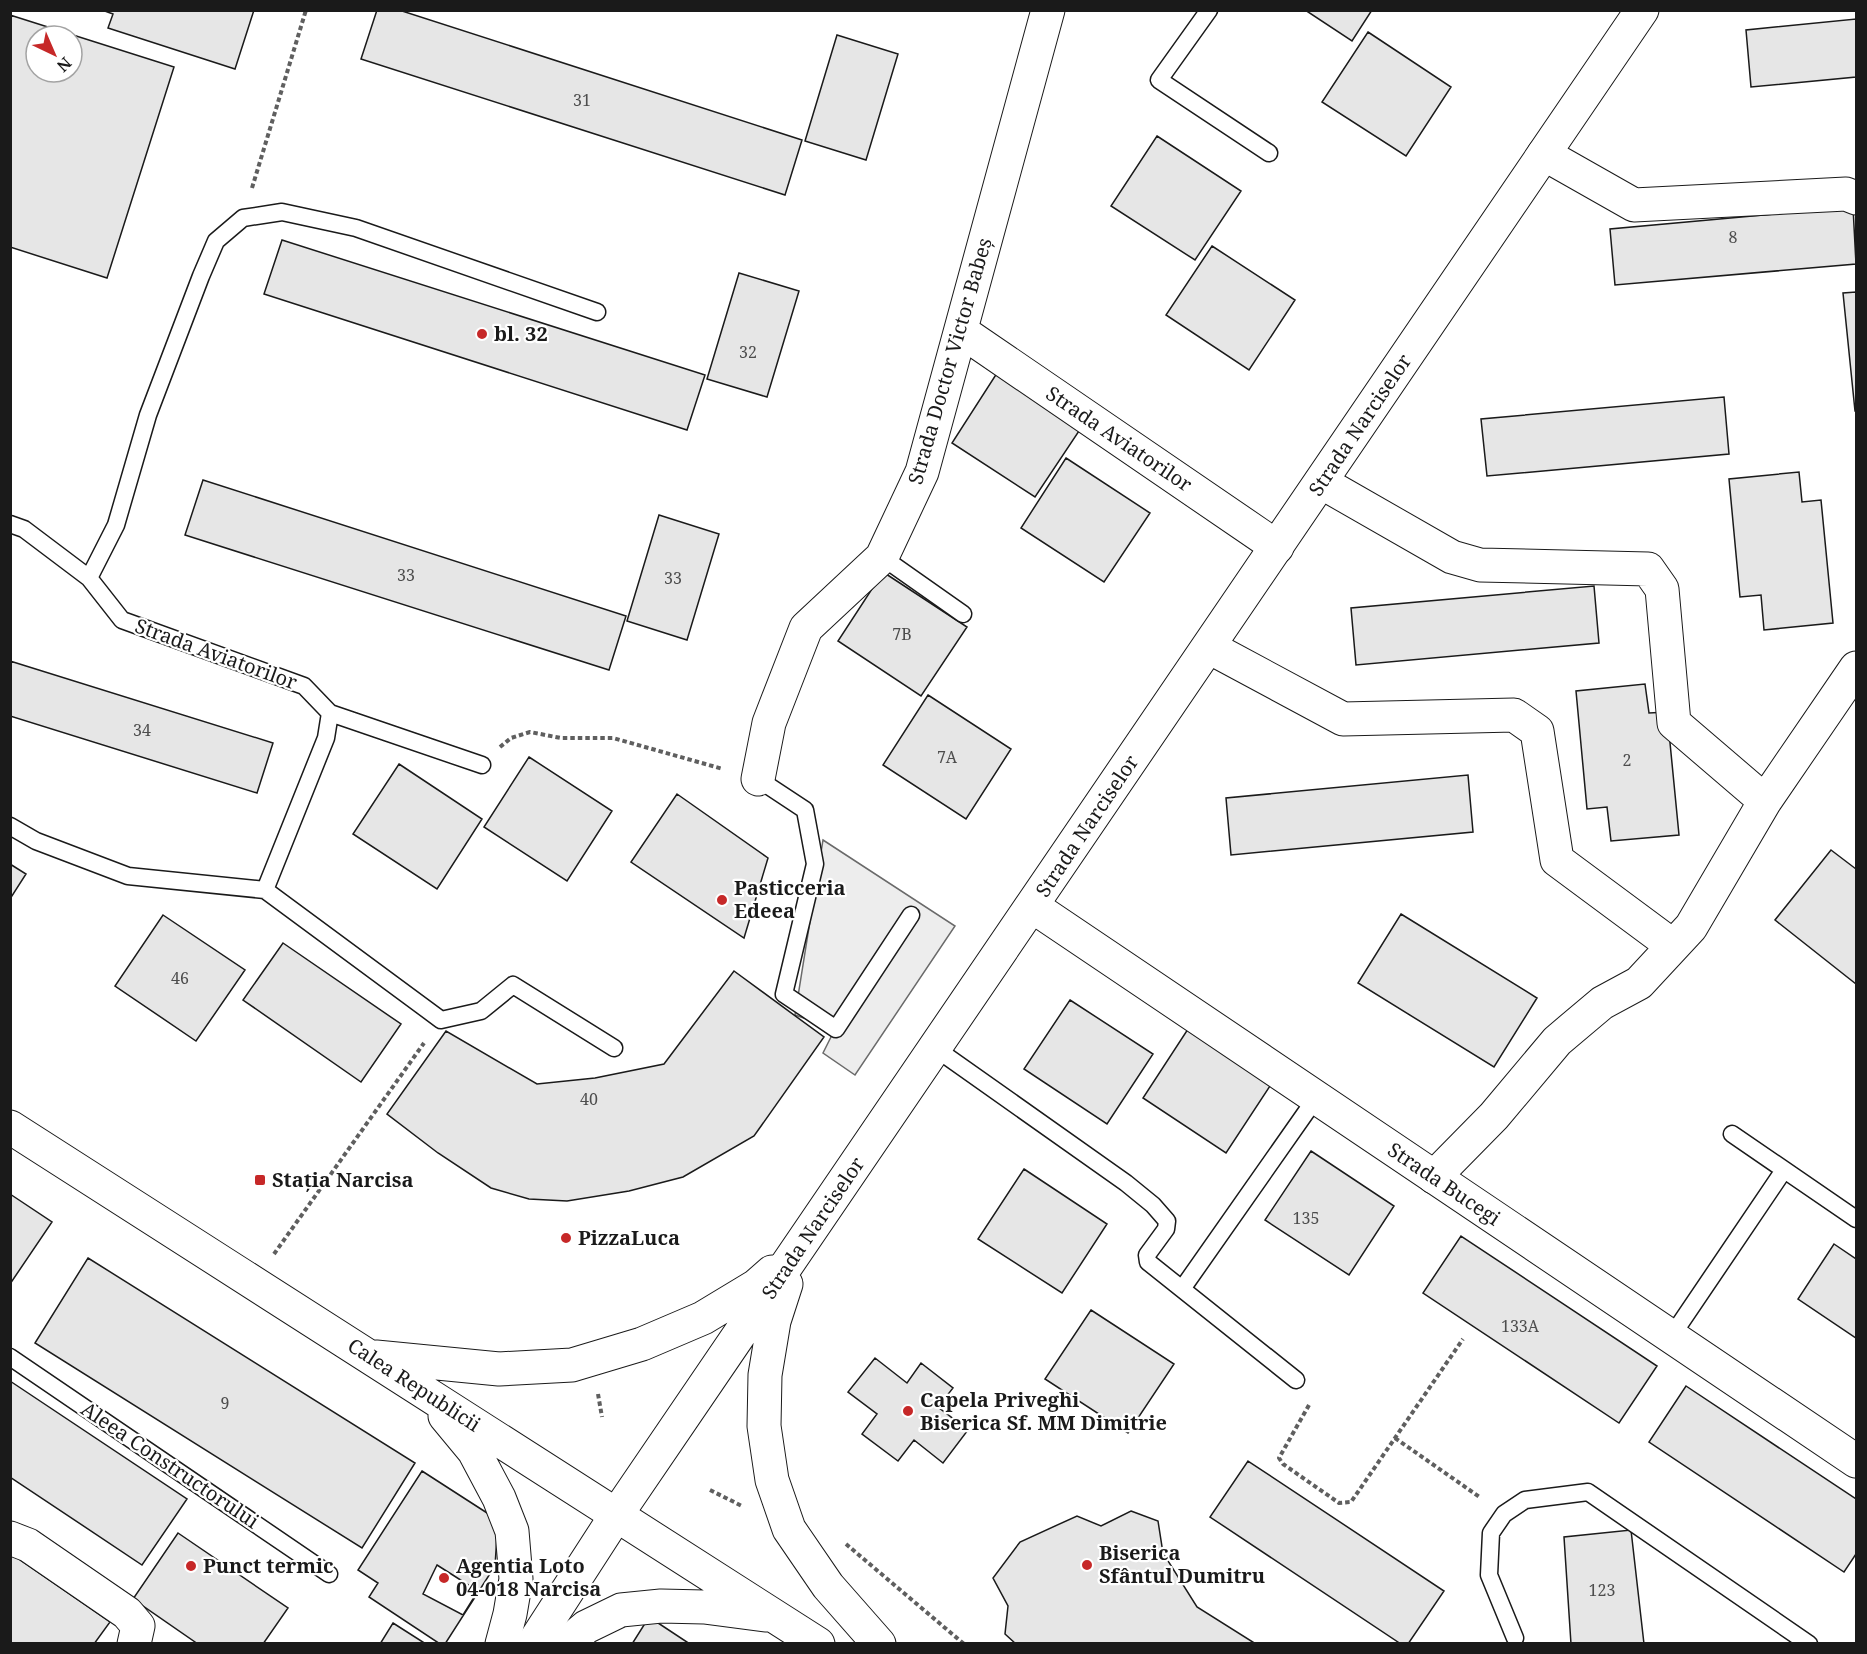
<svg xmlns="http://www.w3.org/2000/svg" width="1867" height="1654" viewBox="0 0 1867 1654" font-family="'Noto Serif',serif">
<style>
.built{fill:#ededed;stroke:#6a6a6a;stroke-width:1.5}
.building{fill:#e6e6e6;stroke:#1a1a1a;stroke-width:1.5;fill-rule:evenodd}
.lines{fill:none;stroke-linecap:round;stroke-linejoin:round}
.service-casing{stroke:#1a1a1a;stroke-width:19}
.minor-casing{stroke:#1a1a1a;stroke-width:35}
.tertiary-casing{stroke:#1a1a1a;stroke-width:35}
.primary-casing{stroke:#1a1a1a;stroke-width:35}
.path{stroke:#5f5f5f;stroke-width:4;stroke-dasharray:4.5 3;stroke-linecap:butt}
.service{stroke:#fff;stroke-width:16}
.minor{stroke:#fff;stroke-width:33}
.tertiary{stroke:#fff;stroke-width:33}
.primary{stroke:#fff;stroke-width:33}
.poi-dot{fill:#c62828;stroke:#fff;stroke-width:2}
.labels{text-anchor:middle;stroke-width:4.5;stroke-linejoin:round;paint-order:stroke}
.number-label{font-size:16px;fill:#4d4d4d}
.poi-label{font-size:20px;font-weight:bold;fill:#1a1a1a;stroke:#fff;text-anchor:start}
.street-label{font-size:20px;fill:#1a1a1a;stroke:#fff}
</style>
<rect width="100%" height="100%" fill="#fff"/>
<path class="built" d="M823 840 955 926 855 1075 823 1053 835 1029 795 1015Z"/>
<path class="building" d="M102 10H254L235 69 108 28 113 14Z
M377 10H399L802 140 785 195 361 59Z
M1305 10H1372L1352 41Z
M10 15 174 67 107 278 10 247ZM36 36H72V72H36Z
M1856 19V77L1751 87 1746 30Z
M1368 32 1451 87 1406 156 1322 102Z
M837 35 898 54 866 160 805 141Z
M1157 136 1241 191 1195 260 1111 206Z
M1853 207 1856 264 1615 285 1610 229Z
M282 240 705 375 687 430 264 294Z
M1212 246 1295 300 1249 370 1166 315Z
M739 273 799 291 767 397 707 379Z
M1856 292V411H1855L1843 293Z
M997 373 1081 428 1035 497 952 443Z
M1724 397 1729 454 1487 476 1481 419Z
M1066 458 1150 513 1104 582 1021 528Z
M1799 472 1802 502 1821 500 1833 623 1764 630 1761 595 1740 597 1729 479Z
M203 480 626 616 609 670 185 535Z
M659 515 719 534 687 640 627 621Z
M883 572 967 627 921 696 838 641Z
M1594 586 1599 643 1356 665 1351 608Z
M10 661 273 743 257 793 10 716Z
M1645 684 1649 713 1667 712 1679 835 1611 841 1607 807 1587 809 1576 691Z
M928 695 1011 749 966 819 883 765Z
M529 757 612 811 567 881 484 827Z
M399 764 482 819 437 889 353 834Z
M1468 775 1473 832 1231 855 1226 798Z
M677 794 768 858 744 938 631 862Z
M1831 850 1856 869V984L1775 920Z
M10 864 26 874 10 899Z
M1401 914 1537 998 1494 1067 1358 983Z
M163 915 245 970 196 1041 115 986Z
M283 943 401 1024 361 1082 243 1000Z
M734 971 824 1037 754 1136 683 1177 629 1191 567 1201 529 1199 491 1188 438 1153 387 1114 446 1031 537 1084 595 1078 664 1064Z
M1070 1000 1153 1054 1107 1124 1024 1069Z
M1188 1029 1272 1083 1226 1153 1143 1098Z
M1311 1151 1394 1206 1349 1275 1265 1220Z
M1024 1169 1107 1224 1062 1293 978 1239Z
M10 1194 52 1222 10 1284Z
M1461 1236 1657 1366 1619 1423 1423 1293Z
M1834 1244 1856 1259V1338L1798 1299Z
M88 1258 415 1463 362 1548 35 1343Z
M1091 1310 1174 1364 1128 1433 1045 1379Z
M875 1358 907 1383 921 1363 953 1388 938 1407 968 1430 943 1463 914 1440 898 1461 862 1434 877 1414 848 1392Z
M10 1381 187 1499 142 1565 10 1477Z
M1686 1386 1856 1499V1554L1844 1572 1649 1442Z
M1248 1461 1444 1591 1408 1644H1401L1210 1517Z
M422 1471 498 1520 495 1566 445 1644H440L369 1597 378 1583 358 1570Z
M1131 1511 1158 1521 1163 1553 1197 1607 1256 1644H1016L1005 1634 1008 1606 993 1578 1020 1542 1077 1516 1101 1526Z
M1631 1530 1644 1644H1571L1564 1537Z
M178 1533 288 1608 263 1644H198L133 1599Z
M10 1553 110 1622 94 1644H10Z
M437 1565 478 1591 463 1615 423 1594Z
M649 1617 690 1644H632Z
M393 1623 426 1644H380Z"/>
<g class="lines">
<defs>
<path id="service" d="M1209 10 1159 80 1269 153
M10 524 24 529 89 578 122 620 304 686 330 713 326 738 265 890
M882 557 963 614
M89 578 116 525 148 415 201 276 216 241 243 218 282 212 356 228 597 312
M330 713 482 765
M758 779 805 810 815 864 784 994 836 1029 911 915
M10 826 36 841 128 876 265 890 441 1020 481 1011 513 985 614 1048
M935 1048 1126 1183 1153 1205 1167 1221 1166 1229 1147 1255 1148 1262 1296 1380
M1732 1134 1856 1219
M1182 1289 1316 1098
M1671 1337 1784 1170
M10 1357 329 1574
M1515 1638 1489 1575 1491 1533 1504 1514 1525 1500 1588 1492 1809 1644"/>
<path id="minor" d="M1544 154 1634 205 1846 194 1856 198
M961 331 1277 547
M1321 482 1452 557 1480 565 1648 569 1662 589 1674 723 1765 801
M1209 647 1343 719 1514 715 1537 731 1557 860 1673 946
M758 779 769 723 806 628 882 557 922 472 1048 10
M1434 1177 1494 1116 1557 1041 1602 1003 1639 983 1691 927 1765 801 1856 668
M10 1538 28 1545 127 1613 138 1626 134 1644"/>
<path id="tertiary" d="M1032 906 1856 1461
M533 1644 617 1514"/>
<path id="primary" d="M10 1127 818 1644
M786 1284 774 1321 765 1375 764 1426 772 1480 789 1529 828 1586 879 1644
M376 1357 499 1369 572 1365 642 1344 703 1318 756 1286 772 1272
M445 1416 474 1451 499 1498 512 1531 516 1579 510 1614 502 1644
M617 1514 1642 10
M566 1644 586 1627 621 1610 661 1606 704 1607 765 1615"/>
</defs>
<use href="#service" class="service-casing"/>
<use href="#minor" class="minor-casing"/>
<use href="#tertiary" class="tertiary-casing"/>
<use href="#primary" class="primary-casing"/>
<path class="path" d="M252 188 306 10
M500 747 511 738 530 732 561 738H613L723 769
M274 1254 424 1043
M598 1394 602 1417
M1309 1405 1279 1458 1283 1464 1339 1503 1351 1502 1463 1339
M1395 1438 1481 1498
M710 1490 742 1506
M846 1544 964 1644"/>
<use href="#service" class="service"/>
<use href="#minor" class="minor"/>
<use href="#tertiary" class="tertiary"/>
<use href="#primary" class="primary"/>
</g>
<g class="poi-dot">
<circle cx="482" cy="334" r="6"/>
<circle cx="722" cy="900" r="6"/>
<rect x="254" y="1174" width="12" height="12" rx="3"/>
<circle cx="566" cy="1238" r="6"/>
<circle cx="908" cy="1411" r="6"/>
<circle cx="1087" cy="1565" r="6"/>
<circle cx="191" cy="1566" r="6"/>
<circle cx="444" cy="1578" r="6"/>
</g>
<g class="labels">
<g class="number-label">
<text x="582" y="106">31</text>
<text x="1733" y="243">8</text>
<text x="748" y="358">32</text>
<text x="406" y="581">33</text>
<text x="673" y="584">33</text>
<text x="902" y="640">7B</text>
<text x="142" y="736">34</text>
<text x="947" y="763">7A</text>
<text x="1627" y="766">2</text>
<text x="180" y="984">46</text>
<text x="589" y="1105">40</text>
<text x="1306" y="1224">135</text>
<text x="1520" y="1332">133A</text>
<text x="225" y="1409">9</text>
<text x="1602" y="1596">123</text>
</g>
<g class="poi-label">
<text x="494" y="341">bl. 32</text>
<text x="734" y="895">Pasticceria<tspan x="734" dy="23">Edeea</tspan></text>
<text x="272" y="1187">Stația Narcisa</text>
<text x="578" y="1245">PizzaLuca</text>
<text x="920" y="1407">Capela Priveghi<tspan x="920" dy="23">Biserica Sf. MM Dimitrie</tspan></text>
<text x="1099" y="1560">Biserica<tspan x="1099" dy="23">Sfântul Dumitru</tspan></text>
<text x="203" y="1573">Punct termic</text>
<text x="456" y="1573">Agentia Loto<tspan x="456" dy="23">04-018 Narcisa</tspan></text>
</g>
<g class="street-label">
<text transform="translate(950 361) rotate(-74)" y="7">Strada Doctor Victor Babeș</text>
<text transform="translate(1360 425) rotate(-56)" y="7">Strada Narciselor</text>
<text transform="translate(1119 439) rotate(34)" y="7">Strada Aviatorilor</text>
<text transform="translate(216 654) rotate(20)" y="7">Strada Aviatorilor</text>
<text transform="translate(1087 826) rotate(-56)" y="7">Strada Narciselor</text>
<text transform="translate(1444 1184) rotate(34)" y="7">Strada Bucegi</text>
<text transform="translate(813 1228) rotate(-56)" y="7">Strada Narciselor</text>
<text transform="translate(414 1385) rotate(33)" y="7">Calea Republicii</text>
<text transform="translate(170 1465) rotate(34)" y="7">Aleea Constructorului</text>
</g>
</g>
<rect width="1867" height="1654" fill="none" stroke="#1a1a1a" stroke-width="24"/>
<g transform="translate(54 54) rotate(136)"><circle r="28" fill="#ffffff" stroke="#a3a3a3" stroke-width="1.5"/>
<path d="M0-4.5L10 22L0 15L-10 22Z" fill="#c62828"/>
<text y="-9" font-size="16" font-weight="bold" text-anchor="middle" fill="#1a1a1a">N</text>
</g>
</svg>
